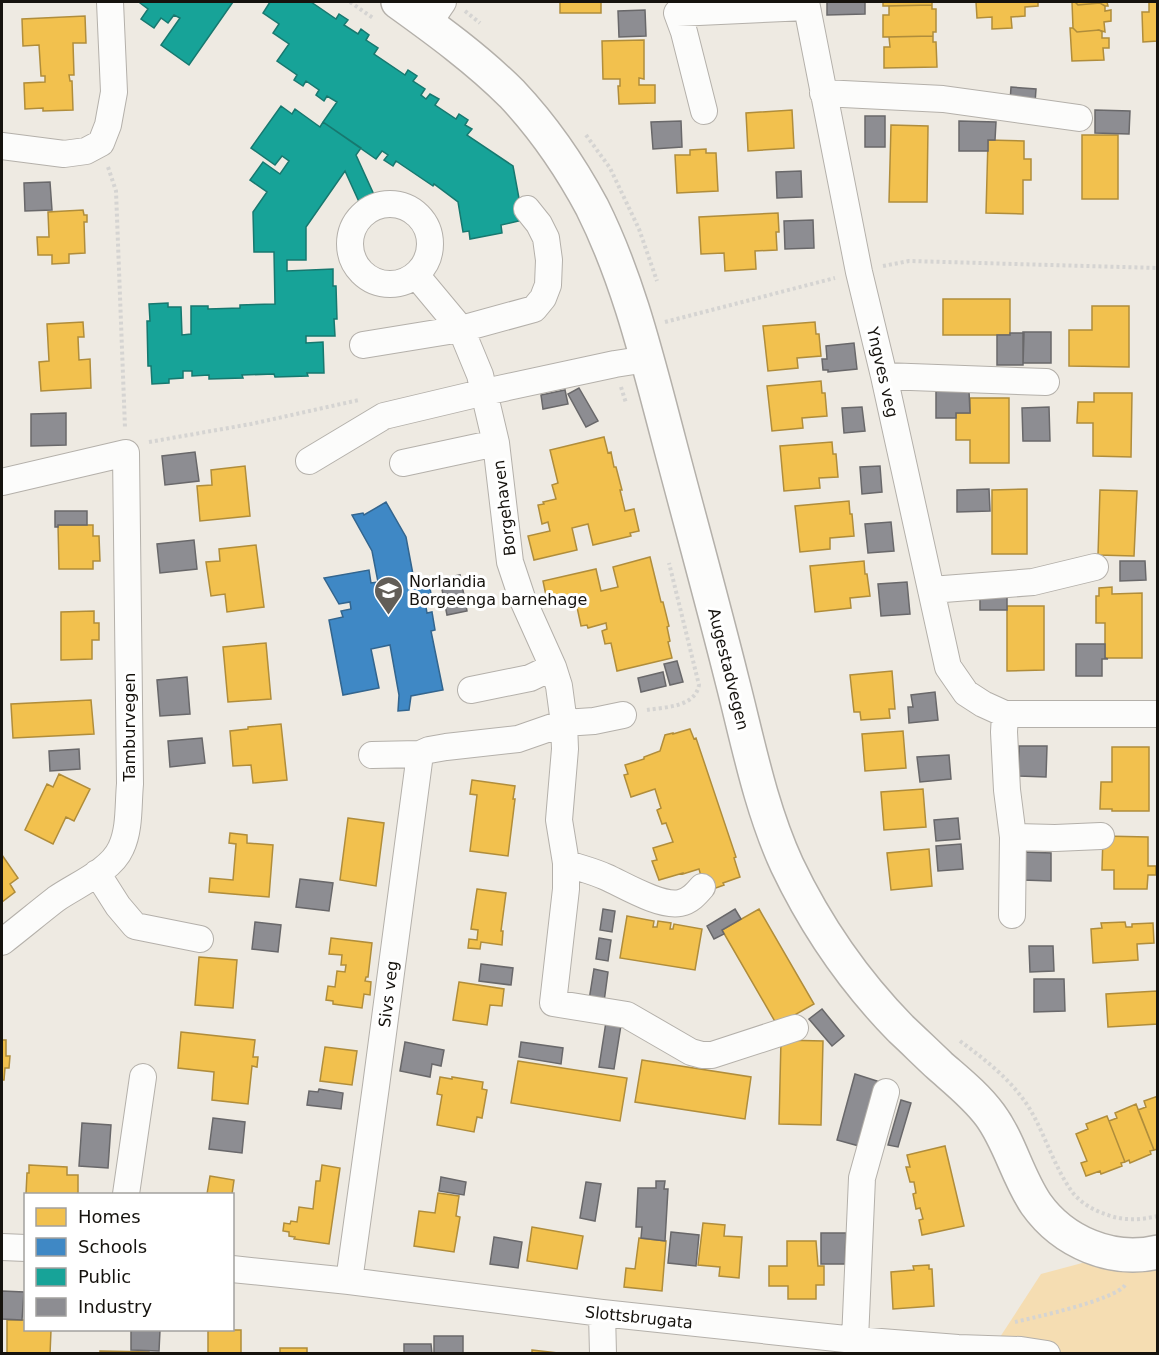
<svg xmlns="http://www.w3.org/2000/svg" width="1159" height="1355" viewBox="0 0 1159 1355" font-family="'DejaVu Sans',sans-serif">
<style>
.green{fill:#f5ddb2}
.homes{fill:#f2c14e;stroke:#b08d3b;stroke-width:1.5}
.schools{fill:#3f88c5;stroke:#33658e;stroke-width:1.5}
.public{fill:#17a398;stroke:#17786f;stroke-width:1.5}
.industry{fill:#8d8d92;stroke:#69686a;stroke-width:1.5}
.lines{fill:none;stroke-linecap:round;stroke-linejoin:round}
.minor-casing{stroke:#b4b0aa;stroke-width:28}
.major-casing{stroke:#b4b0aa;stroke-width:36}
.path{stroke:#d5d4d2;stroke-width:4;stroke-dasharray:3 3;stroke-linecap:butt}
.minor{stroke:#fcfcfb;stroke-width:26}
.major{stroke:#fcfcfb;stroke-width:33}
.labels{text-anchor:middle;stroke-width:6;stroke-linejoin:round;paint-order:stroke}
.street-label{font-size:16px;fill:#16130e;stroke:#fff}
.poi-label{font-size:16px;fill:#16130e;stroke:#fff;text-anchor:start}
</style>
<rect width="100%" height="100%" fill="#eeeae2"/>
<path class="green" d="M1157 1243V1353L989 1354 1041 1274Z"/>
<path class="homes" d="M560 2H601V13H560Z
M883 2H936H932V5L883 6Z
M976 2H1038V6L1025 7V16L1011 17 1012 28 992 29V17L977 18Z
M1072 2H1075L1078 5 1100 3 1105 6V11L1111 10V21L1104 22 1105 32 1099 30 1077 32 1073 28Z
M1075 2H1107L1108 6H1105L1100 3 1078 5Z
M1149 2H1158V41L1143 42 1142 12H1149Z
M932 5V9H936V32H933V36L883 37V15H889V6Z
M85 16 86 43H73L74 75H69L70 81H72L73 110 43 111V108L25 109 24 83 45 82V76H41L39 45 23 46 22 19Z
M1070 28H1073L1077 32 1099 30 1102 32V38H1109V48H1103L1104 60 1072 61Z
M933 36V42H936L937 67 884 68V47H890L889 37Z
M644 40V79L639 78V85H655V103L619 104 618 86H620V79H603L602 41Z
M792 110 794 148 748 151 746 113Z
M891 125 928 126 927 202H889Z
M1082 135H1118V199H1082Z
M988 140 1024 141V159H1031V180H1023V214L986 213Z
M706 149V153H716L718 191 677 193 675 155H690V150Z
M83 210 84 215H87V222H84L85 253 69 254V263L52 264V255H38L37 237H49L48 212Z
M778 213 779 232H776L777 250 755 251 756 269 725 271 724 253 701 254 699 217Z
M943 299H1010V335H943Z
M1092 306H1129V367L1069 366V330H1092Z
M83 322 84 337H78L79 360 90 359 91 388 41 391 39 362 49 361 47 324Z
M815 322 816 334H819L821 356 797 358 798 368 768 371 763 326Z
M821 381 822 393H825L827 416 802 418 803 428 772 431 767 386Z
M1094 393H1132L1131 457 1093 456V423H1077L1078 402H1094Z
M970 398H1009V463H970V440H956V413H970Z
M604 437 608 453 611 452 614 467H616L622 490H620L625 511 634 509 639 531 630 533 631 536 593 545 588 524 572 528 577 550 534 560 528 536 550 531 548 522 542 524 538 505 544 504 543 502 556 499 552 485 558 483 550 450Z
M832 442 833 454H836L838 477 819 478 820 488 784 491 780 446Z
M245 466 250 516 200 521 197 486 212 485 211 470Z
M1027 489V554H992V490Z
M1100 490 1137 491 1134 556 1098 555Z
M849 501 850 514H852L854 536 830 538V549L800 552 795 506Z
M58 525H93V536H99L100 561H93V569H59Z
M256 545 264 607 227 612 225 594 211 596 206 562 220 561 219 549Z
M650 557 661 602H663L669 626 667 627 670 641 668 642 672 658 617 671 611 643 605 644 602 631 607 629 606 623 588 628 587 625 581 626 577 607 583 606 580 597 548 605 543 581 596 569 601 591 618 587 613 567Z
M864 561 865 574H867L870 596 850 598 851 608 815 612 810 566Z
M1112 587V594L1142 593V658H1105V623H1096V596H1099V588Z
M1007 606H1044V670L1007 671Z
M94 611V623H99V640H92V659L61 660V612Z
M266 643 271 699 228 702 223 647Z
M892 671 895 709H889L890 718 861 720 860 712H854L850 675Z
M91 700 94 734 13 738 11 704Z
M281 724 287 780 253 783 251 765 233 766 230 731 248 729V727Z
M690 729 694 739 696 738 736 857 734 858 740 877 723 883 724 885 716 888 701 876 699 869 683 874V873L659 880 652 861 657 860 653 848 673 842 666 823 662 824 657 810 661 808 655 789 631 797 624 775 628 774 625 765 644 759V757L660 751 665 735 673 733V734Z
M903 731 906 768 865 771 862 734Z
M1112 747H1149V811H1112V809H1100L1101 782H1112Z
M59 774 90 789 74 821 66 817 53 844 25 830 47 784 53 787Z
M472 780 515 786 513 799H515L508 856 470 851 477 795 470 794Z
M923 789 926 827 884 830 881 792Z
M348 818 384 823 376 886 340 880Z
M230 833 247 835V843L273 845 269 897 209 892 210 878 233 880 236 844 229 843Z
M1103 836 1148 837V866H1156V875H1148L1147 889H1114V870H1102Z
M929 849 932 886 891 890 887 853Z
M2 855 18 878 10 884 15 892 2 902Z
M477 889 506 893 501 931H503L502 945 481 942 480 949 468 948 469 939 477 940 478 930 471 929Z
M759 909 814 1004 777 1025 722 930Z
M627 916 654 921 653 927H657L658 921 671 923 670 929H673L674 924 702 929 695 970 620 958Z
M1125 922 1126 927H1132V924L1153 923 1154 943 1137 944 1138 960 1093 963 1091 929 1102 928 1101 923Z
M331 938 372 943 368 977H366L365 981 371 982 370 995 364 994 362 1008 333 1004V1001L326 1000 328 986 335 987 337 971 345 972 346 965H341L342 955 329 954Z
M199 957 237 960 233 1008 195 1005Z
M459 982 504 989 502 1006 490 1005 487 1025 453 1020Z
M1157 991 1158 1024 1108 1027 1106 994Z
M181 1032 255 1040 253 1057H258L257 1067 252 1066 248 1104 212 1100 214 1072 178 1068Z
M2 1040H6V1056H10L9 1068H5L4 1080H2Z
M781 1040 823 1041 821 1125 779 1124Z
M325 1047 357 1051 352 1085 320 1081Z
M642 1060 751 1077 745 1119 635 1102Z
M518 1061 627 1078 620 1121 511 1103Z
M440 1077 452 1079V1077L483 1082 482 1089 487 1090 482 1118 477 1117 474 1132 437 1125 442 1095 437 1094Z
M1158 1096V1149L1154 1150 1138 1110 1146 1107 1144 1101Z
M1136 1104 1154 1150 1150 1151 1151 1154 1130 1163 1129 1160 1125 1162 1109 1121 1117 1118 1115 1113Z
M1107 1116 1125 1162 1121 1163 1122 1166 1101 1174 1100 1171 1086 1176 1081 1163 1087 1161 1076 1134 1088 1129 1086 1124Z
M945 1146 964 1226 922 1235 919 1220 923 1219 920 1208 916 1209 913 1194 916 1193 914 1182H910L906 1167H910L907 1155Z
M29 1165 67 1167V1175H78V1194H26L27 1173H29Z
M322 1165 340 1168 329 1244 294 1239 295 1237 289 1236V1232L283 1231 284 1223 290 1224 291 1221 297 1222 299 1207 313 1209 316 1181H320Z
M210 1176 234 1180 232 1194H207Z
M438 1193 459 1196 456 1216 460 1217 454 1252 414 1246 419 1211 435 1213Z
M703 1223 725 1225 724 1236 742 1237 739 1278 719 1276 720 1267 698 1265Z
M532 1227 583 1236 577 1269 527 1261Z
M639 1238 666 1241 662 1291 624 1287 626 1268 635 1269Z
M787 1241H816L818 1266H824V1285H816V1299H788V1286H769V1266H787Z
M929 1265V1269H932L934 1306 893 1309 891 1272 914 1270 913 1266Z
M7 1320H26V1330H51L50 1354H7Z
M208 1330H241V1354H208Z
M280 1348H307V1354H280Z
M532 1350 567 1354H532Z
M100 1351 149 1352V1354H100Z"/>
<path class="schools" d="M386 502 406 537 415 585 429 582 431 594 424 595 427 613 432 612 435 630 431 631 443 690 411 696 409 710 398 711 399 695 390 645 371 649 379 688 343 695 329 620 343 617 341 611 351 609 350 602 339 604 324 578 369 570 371 583 378 582 372 551 352 515 363 513 364 515Z"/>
<path class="public" d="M141 2H233L189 65 161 45 180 18 174 15 168 23 161 18 154 28 141 19 148 9 140 3Z
M270 2H311L336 19 339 14 348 20 344 25 358 34 361 29 369 35 366 40 378 48 374 54 405 75 408 70 417 76 413 81 425 89 421 95 426 99 430 94 439 99 435 105 456 119 459 114 468 120 465 125 472 129 467 135 513 166 523 220 501 225 502 233 470 239 469 231 463 232 458 202 434 184 433 186 396 161 393 166 384 160 388 155 382 151 376 159 323 122 337 102 327 96 324 101 316 95 319 90 306 81 303 86 294 80 297 75 277 61 289 44 273 33 279 24 263 13Z
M281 106 292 114 295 109 320 127 323 122 361 148 356 155 375 197 360 204 345 171 306 227V260H287V271L333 269V286H336L337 319H334L335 336H306V343L323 342 324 373H307L308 376 275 377 274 374 242 375 243 378 209 379V375L192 376V371H183V378L169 379V383L152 384 151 366H148L147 321H150L149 304 168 303V307H181L182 335 191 334V306H208V309L240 308V305L275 304 274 252H254L253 212 267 192 250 180 263 162 280 174 289 161 282 156 275 165 251 148Z"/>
<path class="industry" d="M827 2H865V14L827 15Z
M645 10 646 36 619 37 618 11Z
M1011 87 1036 89 1035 103 1010 102Z
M1095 110 1130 111 1129 134 1095 133Z
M865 116H885V147H865Z
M681 121 682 147 653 149 651 122Z
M959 121 996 122 995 140H988V151H959Z
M801 171 802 197 777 198 776 172Z
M50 182 52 210 25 211 24 183Z
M813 220 814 248 785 249 784 221Z
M1023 332H1051V363H1023Z
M1010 333H1024L1023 365H997V335H1010Z
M854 343 857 369 828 372V370H823L822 359H827L826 346Z
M579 388 598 421 586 427 568 394Z
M565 390 568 404 543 409 541 395Z
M936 391H969L970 413H956V418H936Z
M862 407 865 431 844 433 842 408Z
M1049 407 1050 441H1023L1022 408Z
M66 413V445L31 446V414Z
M195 452 199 481 165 485 162 456Z
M880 466 882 492 862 494 860 467Z
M989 489 990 511 957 512V490Z
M55 511H87V525H58V527H55Z
M891 522 894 551 868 553 865 524Z
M194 540 197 569 160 573 157 544Z
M1120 561H1145L1146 580 1120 581Z
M460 575 467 611 447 615 440 579Z
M907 582 910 614 881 616 878 584Z
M980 595H1007V610H980Z
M1076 644H1105V658L1108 659H1102V676H1076Z
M677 661 683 682 670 685 664 664Z
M663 672 666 686 641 692 638 678Z
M187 677 190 714 160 716 157 680Z
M935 692 938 720 909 723 908 707H913L911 695Z
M202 738 205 763 170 767 168 741Z
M1019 746H1047L1046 777 1019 776Z
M79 749 80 769 50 771 49 751Z
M949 755 951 779 920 782 917 757Z
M958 818 960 839 936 841 934 820Z
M961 844 963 869 938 871 936 846Z
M1023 852 1051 853V881L1023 880Z
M300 879 333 883 329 911 296 907Z
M603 909 615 911 612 932 600 930Z
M735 909 741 919 722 930 724 934 714 939 707 926Z
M255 922 281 925 278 952 252 949Z
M599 938 611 940 608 961 596 959Z
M1029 946H1053L1054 971 1030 972Z
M481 964 513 968 511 985 479 981Z
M594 969 608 972 604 1002 589 1000Z
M1034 979H1064L1065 1011 1034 1012Z
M822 1009 844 1036 832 1046 809 1019Z
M606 1022 621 1025 614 1069 599 1067Z
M405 1042 444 1050 441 1066 432 1064 430 1077 400 1071Z
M521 1042 563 1048 561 1064 519 1057Z
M855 1074 877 1081 859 1146 837 1140Z
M319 1089 343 1093 341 1109 307 1105 309 1091 318 1092Z
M901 1100 911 1103 898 1147 888 1145Z
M213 1118 245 1122 242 1153 209 1149Z
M82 1123 111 1125 108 1168 79 1166Z
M441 1177 466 1182 464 1195 439 1191Z
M656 1181H665L664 1189H668L665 1241 641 1238 642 1227H636L638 1188H656Z
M586 1182 601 1184 595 1221 580 1218Z
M671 1232 699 1235 696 1266 668 1263Z
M821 1233H846L845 1264H821Z
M494 1237 522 1242 518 1268 490 1264Z
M2 1291 24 1292 22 1320 2 1319Z
M131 1330H160L159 1351 131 1350Z
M434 1336H463V1354H434Z
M404 1344H431L432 1354H404Z"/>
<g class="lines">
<defs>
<path id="minor" d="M806 2 859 272 884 376 948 667 966 693 983 704 1005 714H1158
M428 24 443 2
M823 93 943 99 1079 118
M704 111 684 32 677 13 807 7
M2 146 64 154 86 151 101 143 108 125 114 92 110 2
M350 244a40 40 0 1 1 80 0a40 40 0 1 1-80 0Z
M416 275 461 329 480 375 496 443 510 562 522 598 553 667 559 686 564 723 565 749 559 820 566 863V889L553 1003 627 1015 691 1052 702 1055H712L795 1028
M363 345 461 329 534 309 543 298 548 285 549 260 546 238 539 224 527 209
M884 376 1046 382
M309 461 384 416 485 392 615 364 647 359
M403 463 496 443
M2 482 126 453 130 784C128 805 130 829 121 848 111 871 76 885 56 899 38 913 20 928 2 942
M931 590 1033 582 1095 567
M471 690 530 678 553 667
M1005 714 1004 732 1007 790 1013 837 1012 915
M372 755 420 754 429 750 446 747 518 739 564 723 594 721 623 715
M1013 837 1055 838 1101 836
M566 863C579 868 593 871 606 877 624 885 660 907 680 903 690 901 696 894 702 887
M97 873 118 906 135 926 200 939
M126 1194 143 1077
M2 1247 26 1248
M232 1269 349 1281 602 1313 855 1340 958 1348 1021 1350 1047 1354
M349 1281 376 1086 420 754
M602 1313 603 1354
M855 1340 862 1178 886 1092"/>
<path id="major" d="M398 2C437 30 478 60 512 94 544 128 570 166 592 207 629 281 648 362 669 441 690 521 712 600 732 680 748 742 760 806 787 865 816 926 854 981 901 1029 914 1041 927 1054 940 1066 957 1081 976 1096 990 1115 1010 1142 1017 1176 1036 1204 1063 1242 1112 1263 1158 1252"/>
</defs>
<use href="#minor" class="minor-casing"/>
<use href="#major" class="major-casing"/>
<path class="path" d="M350 2 373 18
M465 11 480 23
M586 135 610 168 639 229 657 281
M108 167 116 191 125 428
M883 266 909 261 1158 268
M665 322 835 278
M621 387 626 403
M149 442 251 424 359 400
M647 710C666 707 695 707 699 685L669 563
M960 1041C987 1061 1014 1082 1031 1111 1046 1137 1055 1169 1073 1193 1082 1204 1095 1211 1108 1215 1124 1221 1141 1220 1158 1216
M1015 1322C1036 1317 1115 1300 1125 1285"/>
<use href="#minor" class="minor"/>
<use href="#major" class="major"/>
</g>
<defs>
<symbol id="school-pin" viewBox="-11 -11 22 30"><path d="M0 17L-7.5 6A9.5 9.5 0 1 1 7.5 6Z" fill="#625e58" stroke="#fff"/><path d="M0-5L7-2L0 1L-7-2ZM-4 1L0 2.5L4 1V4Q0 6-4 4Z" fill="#fff"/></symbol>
</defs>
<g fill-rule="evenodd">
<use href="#school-pin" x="372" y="574" width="33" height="45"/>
</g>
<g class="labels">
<g class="street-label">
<text transform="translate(883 372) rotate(77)" y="6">Yngves veg</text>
<text transform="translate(504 508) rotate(-97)" y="6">Borgehaven</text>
<text transform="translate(729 669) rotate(76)" y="6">Augestadvegen</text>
<text transform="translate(129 727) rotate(-90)" y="6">Tamburvegen</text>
<text transform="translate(388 994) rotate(-83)" y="6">Sivs veg</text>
<text transform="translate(639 1317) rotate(6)" y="6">Slottsbrugata</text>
</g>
<g class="poi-label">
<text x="409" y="587">Norlandia<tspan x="409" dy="18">Borgeenga barnehage</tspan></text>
</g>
</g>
<rect width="1159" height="1355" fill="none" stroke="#16130e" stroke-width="6"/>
<rect x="24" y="1193" width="210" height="138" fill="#ffffff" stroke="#a2a19f" stroke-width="1.5"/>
<rect x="36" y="1208" width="30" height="18" fill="#f2c14e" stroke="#a2a19f" stroke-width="1.5"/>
<text x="78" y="1223" font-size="18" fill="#16130e">Homes</text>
<rect x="36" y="1238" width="30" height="18" fill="#3f88c5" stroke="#a2a19f" stroke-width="1.5"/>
<text x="78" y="1253" font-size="18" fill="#16130e">Schools</text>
<rect x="36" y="1268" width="30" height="18" fill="#17a398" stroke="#a2a19f" stroke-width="1.5"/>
<text x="78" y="1283" font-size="18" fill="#16130e">Public</text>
<rect x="36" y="1298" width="30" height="18" fill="#8d8d92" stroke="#a2a19f" stroke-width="1.5"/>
<text x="78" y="1313" font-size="18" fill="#16130e">Industry</text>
</svg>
